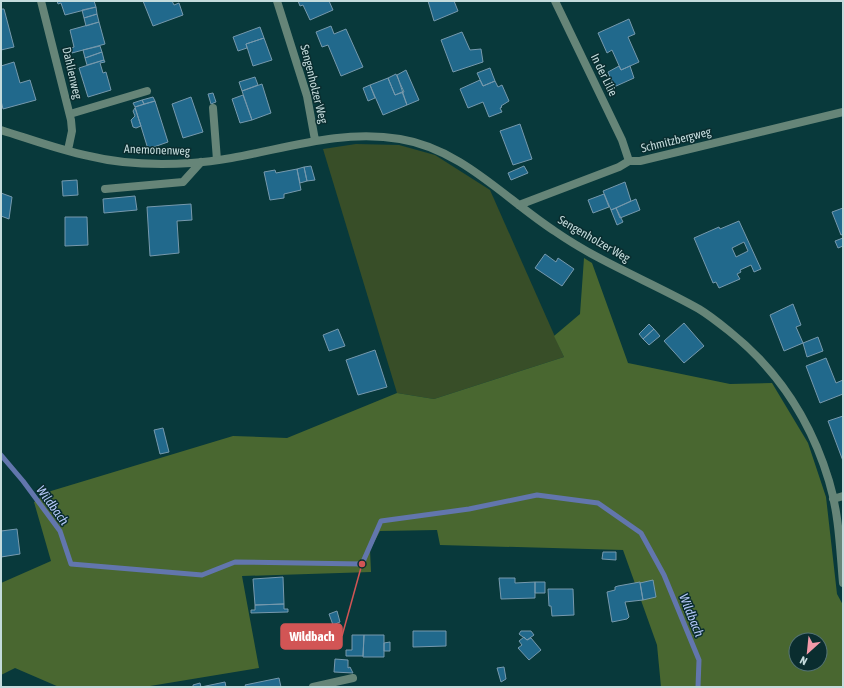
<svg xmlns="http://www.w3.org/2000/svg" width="844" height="688" viewBox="0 0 844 688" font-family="'Asap Condensed',sans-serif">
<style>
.green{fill:#384e28}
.forest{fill:#496730;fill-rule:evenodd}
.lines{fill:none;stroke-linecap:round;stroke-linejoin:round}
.stream{stroke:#6276ad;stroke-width:5}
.building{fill:#21698c;stroke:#7699ad;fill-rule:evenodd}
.service{stroke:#668578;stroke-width:8}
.minor{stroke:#668578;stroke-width:8}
.labels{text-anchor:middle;stroke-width:3;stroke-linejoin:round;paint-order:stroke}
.street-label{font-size:12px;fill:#c4dbdc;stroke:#0a2d2f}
.water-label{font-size:13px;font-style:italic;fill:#b5c8f8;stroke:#0a2d2f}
.leader{fill:none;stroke:#d25555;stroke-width:1.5}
.callout-dot{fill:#d25555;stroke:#0a2d2f;stroke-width:1.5}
.callout{fill:#d25555;stroke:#d25555;stroke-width:1.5}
.callout-label{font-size:13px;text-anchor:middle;font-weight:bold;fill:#fff}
</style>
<rect width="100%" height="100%" fill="#08393b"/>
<path class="green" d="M356 144 399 145 435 155 490 190 564 357 434 399 397 393 323 149Z"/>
<path class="forest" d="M584 258 592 263 628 363 730 384 772 383 808 443 826 497 837 594 843 605V687H661L657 645 623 550 440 545 437 530 380 531 370 550 371 572 242 576 259 668 144 687H59L15 668 1 675V583L51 561 34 502 51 491 233 436 287 438 397 393 434 399 564 357 554 336 580 314ZM796 640H820V664H796Z"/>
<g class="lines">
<path class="stream" d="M1 455 23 481 60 531 71 564 202 575 235 562 362 564 381 521 469 509 537 495 598 503 641 533 664 575 699 660 698 687"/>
</g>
<path class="building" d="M57 1H94L96 7 65 15 61 3 58 4Z
M143 1H172L174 5 179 3 183 15 153 26Z
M298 1H329L333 10 310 20 303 5 300 6Z
M428 1H454L458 11 434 21Z
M96 7 97 14 84 18 82 10Z
M1 9H4L14 47 1 50Z
M97 14 99 22 86 26 84 18Z
M629 19 635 34 628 37 639 62 621 70 612 50 607 53 598 33Z
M99 22 105 44 72 53 71 48 74 47 70 30Z
M331 26 334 34 346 29 363 67 341 76 328 45 322 47 316 32Z
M260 27 264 38 246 44 247 48 238 51 233 37Z
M462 32 470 50 481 49 483 62 453 72 441 40Z
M264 38 272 60 253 66 246 44Z
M100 46 102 52 85 58 83 50Z
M102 52 104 60 87 65 85 58Z
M104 60 105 62 100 63 103 73 106 72 111 90 88 97 79 68Z
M14 62 20 83 30 80 36 100 3 109 1 101V66Z
M619 66 621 70 630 66 634 78 614 87 608 72Z
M490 68 495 81 483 86 477 73Z
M406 70 419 100 407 105 397 75Z
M396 74 404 92 395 95 388 78Z
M255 77 258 85 242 91 239 82Z
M388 78 395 95 402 92 407 105 383 115 370 85Z
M480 80 483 86 495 81 498 87 502 85 509 101 501 106 502 107 500 108 502 112 489 117 483 102 468 108 460 89Z
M262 84 271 113 252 120 242 91Z
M370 85 375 98 368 101 363 88Z
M213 93 216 102 211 104 208 94Z
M243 95 252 120 240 123 232 99Z
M153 97 155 101 144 104 142 100Z
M191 97 203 132 183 138 172 104Z
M142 100 144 104 135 107 133 103Z
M155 101 168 142 148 149 135 107Z
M135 108 141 126 136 128 133 127 131 120 135 116 133 111Z
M520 124 532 159 513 165 500 131Z
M311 166 315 180 307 181 304 167Z
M524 166 528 173 511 180 508 173Z
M304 167 307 181 300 183 297 169Z
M297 169 301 190 284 194V198L270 200 264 172 275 170 276 173Z
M77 180 78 195 63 196 62 181Z
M625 182 631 201 611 210 603 191Z
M1 193 12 197 9 219 1 216Z
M604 194 609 207 593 213 588 200Z
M135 196 137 210 104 213 103 199Z
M636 199 640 210 620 218 616 208Z
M191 204 192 220 177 221 179 253 150 256 147 207Z
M616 208 623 222 617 225 611 210Z
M843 208V234L841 235 832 212Z
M65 217H87L88 245 65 246Z
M739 221 761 269 754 272 751 265 740 270 741 272 737 274 740 279 719 288 716 282 713 283 694 238 719 227 720 229ZM744 242 748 251 736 257 732 248Z
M843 238V246L838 248 835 241Z
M545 254 556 262 558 258 574 269 562 286 535 268Z
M793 304 801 325 796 327 803 343 784 351 770 315Z
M684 323 704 346 684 363 664 341Z
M649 324 654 329 643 339 639 334Z
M338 329 345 346 329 351 323 335Z
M654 329 660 336 649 345 643 339Z
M818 337 823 351 807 357 803 343Z
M375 350 387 387 358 395 346 360Z
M826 358 836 383 843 380V394L820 403 806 366Z
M843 416V461L828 421Z
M163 428 169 452 160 454 154 430Z
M17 529 20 554 1 557V531Z
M603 552H616V560L602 559Z
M283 577 284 604 255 605 253 579Z
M499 578H515V583L535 582V598L501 599Z
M653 580 656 597 643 600 640 583Z
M535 582H545V593H535Z
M640 582 643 600 625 602 629 617 627 619 612 622 607 592 615 590V587L618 586Z
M548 589H573L574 615 552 616 551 606H549Z
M284 604V609H288V612L251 613V610H255V605Z
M337 611 340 622 333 625 329 614Z
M413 631H446V646L413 647Z
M521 631H531L534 635 527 640 519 634Z
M352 635H364L363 656H346V650H352Z
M364 635H384V657H363Z
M524 637 527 640 531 638 541 650 529 660 518 648 522 645 519 641Z
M390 642V651H384V643Z
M335 659 348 660V668L350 667 353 673 334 672Z
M504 667 506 679 501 682 497 668Z
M279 678 281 687H246L245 685Z
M225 682 226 687H193V685L200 683 201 687Z"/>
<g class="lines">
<path class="service" d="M213 108 217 160
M70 114 147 91
M629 161H640L843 112
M105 189 183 182 201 162
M313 687 353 678"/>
<path class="minor" d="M41 1 71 120 72 131 68 150
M277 1 307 96 315 140
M1 130C30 139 59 150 89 156 121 164 158 165 191 163 261 159 327 127 400 139 462 149 505 199 556 232 601 263 651 282 699 309 709 315 719 323 729 331 778 370 811 421 829 481 839 514 840 549 843 583
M519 205 619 167 629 161 622 140 555 1
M833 499 843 496"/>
</g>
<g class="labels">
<g class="street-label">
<text transform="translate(72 73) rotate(77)" y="4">Dahlienweg</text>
<text transform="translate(604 75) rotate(64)" y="4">In der Lilie</text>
<text transform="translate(314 84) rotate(76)" y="4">Sengenholzer Weg</text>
<text transform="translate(676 140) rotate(-14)" y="4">Schmitzbergweg</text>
<text transform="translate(157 150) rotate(2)" y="4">Anemonenweg</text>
<text transform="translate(594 239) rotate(30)" y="4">Sengenholzer Weg</text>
</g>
<g class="water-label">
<text transform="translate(53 505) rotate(54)" y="5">Wildbach</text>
<text transform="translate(692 615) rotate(68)" y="5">Wildbach</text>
</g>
</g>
<path class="leader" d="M362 564L342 636"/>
<circle class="callout-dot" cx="362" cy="564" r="4"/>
<rect class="callout" x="281" y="624" width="61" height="25" rx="4"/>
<g class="callout-label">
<text x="312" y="641">Wildbach</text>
</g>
<rect width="844" height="688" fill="none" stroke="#c4dbdc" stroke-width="4"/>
<g transform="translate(808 652) rotate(207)"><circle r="19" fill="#0a2d2f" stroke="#547374"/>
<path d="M0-3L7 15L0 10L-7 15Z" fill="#f39aa8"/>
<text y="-6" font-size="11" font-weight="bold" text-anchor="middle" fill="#c4dbdc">N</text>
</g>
</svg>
